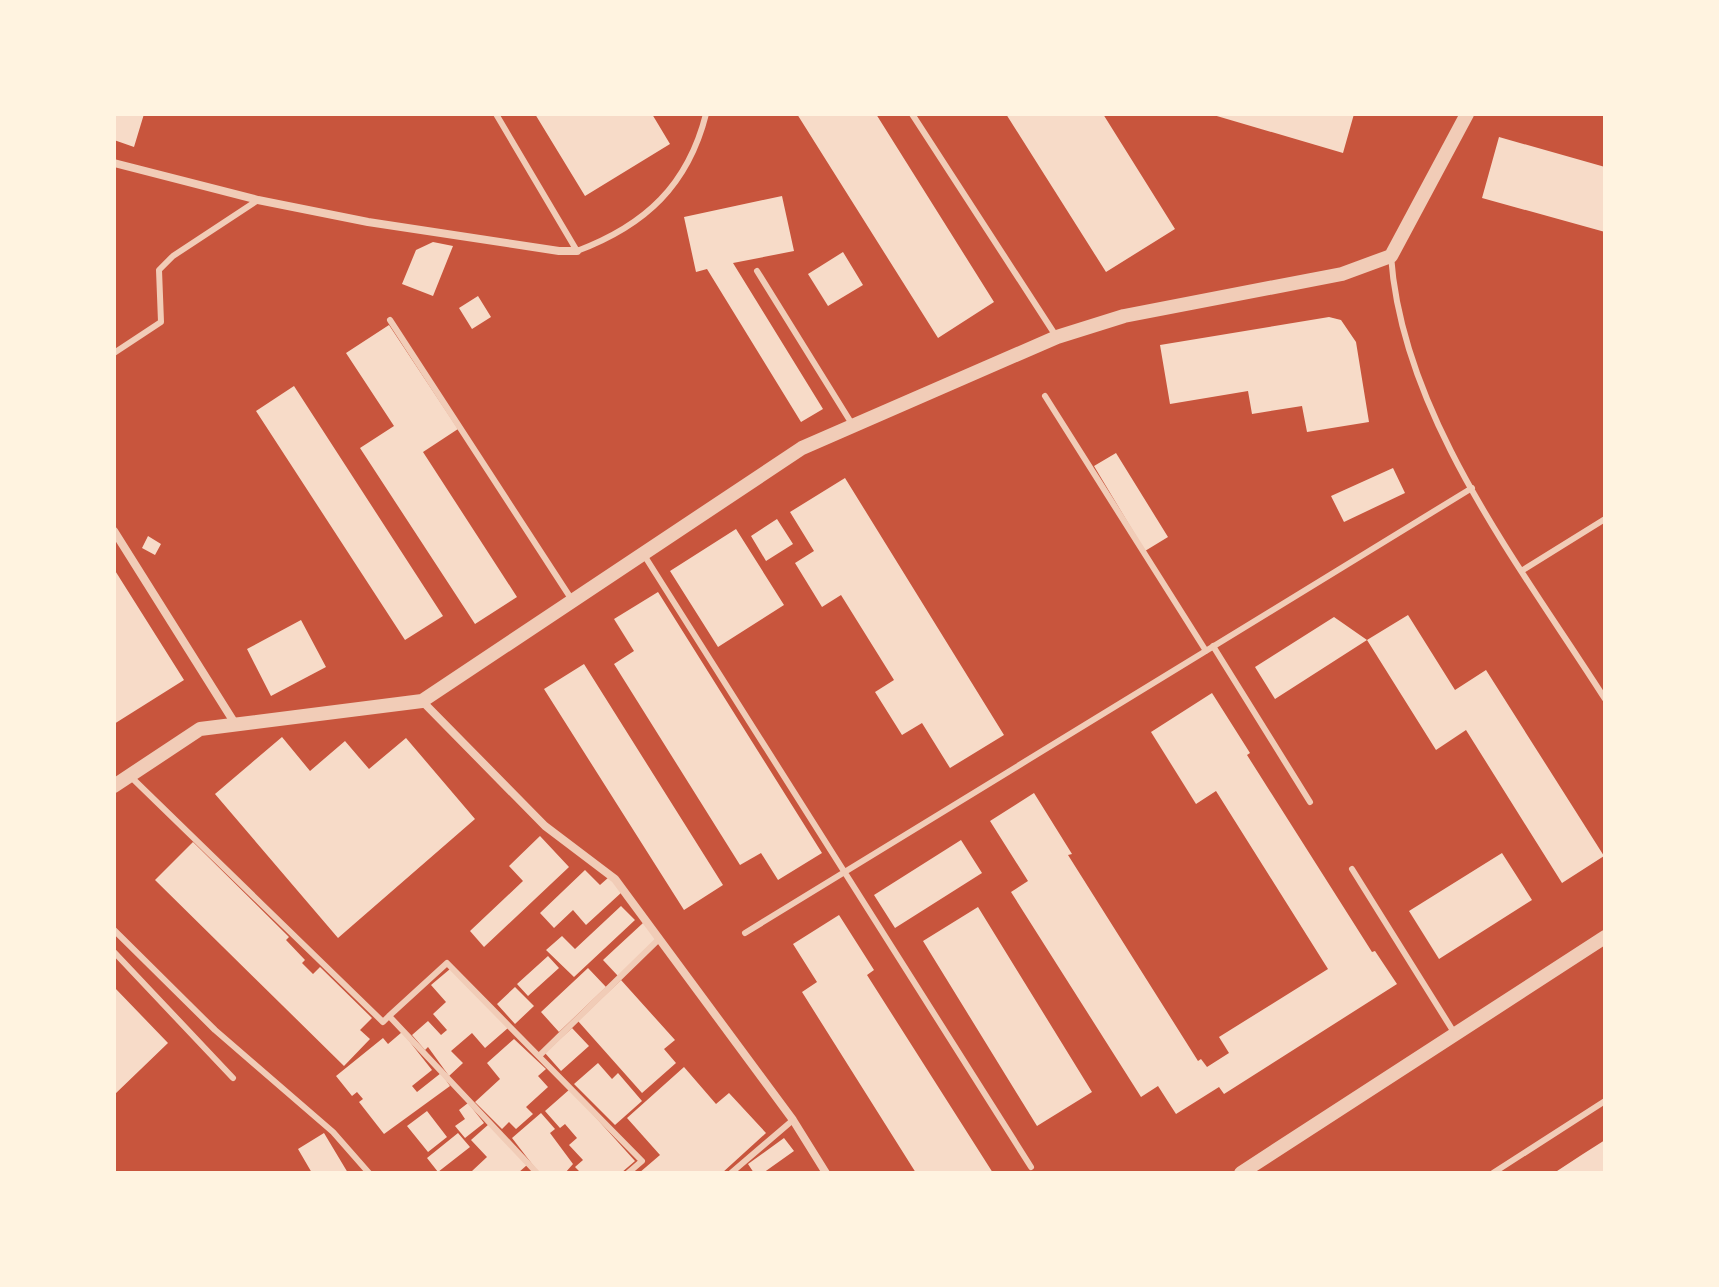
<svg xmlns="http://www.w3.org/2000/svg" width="1719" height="1287" viewBox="0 0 1719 1287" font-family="'Nunito Sans',sans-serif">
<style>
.building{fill:#f7dbc8}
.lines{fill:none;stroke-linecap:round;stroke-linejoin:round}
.service{stroke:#f1ccb7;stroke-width:6}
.minor{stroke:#f1ccb7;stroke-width:8}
.tertiary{stroke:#f1ccb7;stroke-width:14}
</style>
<rect width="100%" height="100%" fill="#c8553d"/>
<path class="building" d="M114 114H144L134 147 114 140Z
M535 114H652L670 144 585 196Z
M797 114H876L994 302 938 338Z
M1006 114H1103L1175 229 1106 272Z
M1210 114H1354L1343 153Z
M1499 137 1605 167V232L1482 198Z
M782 196 794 251 733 263 823 409 801 422 707 269 696 272 684 217Z
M433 242 453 246 433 296 402 284 416 250Z
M843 252 863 285 828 306 808 274Z
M478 296 491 317 472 329 459 308Z
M1329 317 1341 320 1356 342 1369 422 1307 432 1302 406 1252 414 1248 391 1170 404 1160 345Z
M389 325 458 429 423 452 517 597 475 624 360 448 394 426 346 353Z
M294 386 443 616 405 640 256 411Z
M1116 453 1168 537 1145 551 1094 466Z
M1393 468 1405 493 1344 522 1331 496Z
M845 478 1004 735 950 768 922 723 902 735 875 692 894 680 841 595 822 607 795 563 814 551 790 512Z
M777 519 793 544 766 561 751 536Z
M736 529 784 605 718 647 670 571Z
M148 536 161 544 155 555 142 548Z
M114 569 184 680 114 724Z
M658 592 822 853 778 880 761 853 740 865 614 664 634 651 614 619Z
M1408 615 1455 690 1486 670 1604 856 1562 883 1466 730 1436 750 1367 640Z
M1334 617 1367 640 1275 699 1255 667Z
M301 620 326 667 271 696 247 649Z
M584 664 723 885 684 910 544 689Z
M1212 693 1250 753 1247 755 1372 952 1375 951 1397 984 1224 1094 1219 1087 1176 1114 1158 1086 1141 1097 1011 892 1028 881 990 821 1034 793 1072 854 1068 855 1198 1061 1201 1059 1207 1067 1229 1053 1219 1037 1328 969 1216 791 1196 804 1151 732Z
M282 737 310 771 345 741 369 769 406 738 475 819 338 938 215 794Z
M540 836 569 867 484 947 470 931 523 881 509 866Z
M961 840 982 873 895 928 874 895Z
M193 842 289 937 286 940 305 960 302 963 313 974 320 967 372 1018 360 1030 370 1039 344 1066 155 880Z
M1502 853 1532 900 1439 959 1409 911Z
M585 870 600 885 609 877 622 892 586 925 573 910 554 928 540 913Z
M621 906 635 920 574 977 546 950 562 936 575 949Z
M978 907 1092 1092 1037 1126 923 941Z
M839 915 874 970 867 975 993 1173H916L802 992 817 982 793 944Z
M643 923 657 938 618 976 603 960Z
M548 956 559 968 528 996 517 984Z
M588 968 606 987 559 1032 541 1012Z
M450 969 508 1028 485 1048 472 1033 451 1051 463 1063 449 1076 428 1047 425 1050 412 1035 428 1021 441 1035 447 1030 433 1014 446 1002 431 985Z
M621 980 675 1040 664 1049 676 1063 642 1093 578 1021Z
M114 987 168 1043 114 1095Z
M515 987 534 1006 515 1024 497 1004Z
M572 1028 589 1046 561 1071 545 1053Z
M402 1032 432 1070 412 1086 417 1092 441 1073 450 1086 384 1134 359 1102 363 1099 357 1092 352 1096 336 1076 383 1038 388 1044Z
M514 1039 546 1069 538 1076 548 1087 526 1107 533 1114 516 1129 509 1122 502 1129 475 1102 500 1079 487 1063Z
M598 1063 612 1079 618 1073 642 1101 615 1125 574 1084Z
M684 1067 716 1104 729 1093 766 1133 722 1173H639L660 1155 627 1118Z
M570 1089 635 1161 621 1173H581L575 1167 583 1160 569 1145 577 1138 565 1124 560 1128 545 1111Z
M468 1103 484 1123 465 1138 455 1126 465 1119 459 1110Z
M427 1111 447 1137 428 1152 407 1126Z
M541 1113 555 1129 550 1133 573 1164 565 1173H539L512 1138Z
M489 1124 527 1165 518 1173 472 1171 487 1157 471 1140Z
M324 1133 348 1173H312L298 1149Z
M458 1133 470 1147 438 1172 427 1158Z
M784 1138 794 1151 763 1173H754L748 1164Z
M1605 1140V1173H1554L1583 1154Z"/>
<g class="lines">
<path class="service" d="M496 114 577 251C646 225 688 185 706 114
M912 114 1056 336
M1391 256C1402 416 1521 567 1605 699
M757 271 852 424
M390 320 572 600
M114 353 161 322 159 270 173 256 258 200
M1045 396 1206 651
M644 555 1031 1167
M1523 570 1605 519
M1213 646 1310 802
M130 776 383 1022 389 1016 537 1173
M1352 869 1455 1034
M114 930 215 1030 333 1132 369 1173
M745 933 1472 488
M114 952 233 1078
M389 1016 447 963 642 1161 628 1173
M539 1056 659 939
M731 1173 793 1120
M1493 1173 1605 1101"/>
<path class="minor" d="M114 163 258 200 368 222 559 251H577
M114 531 234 722
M422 701 545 826 615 879 793 1120 826 1173"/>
<path class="tertiary" d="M114 786 200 729 422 701 802 448 1057 337 1124 316 1342 274 1391 256 1467 114
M1241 1173 1605 937"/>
</g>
<rect width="1719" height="1287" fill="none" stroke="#fff3e0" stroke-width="232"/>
</svg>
